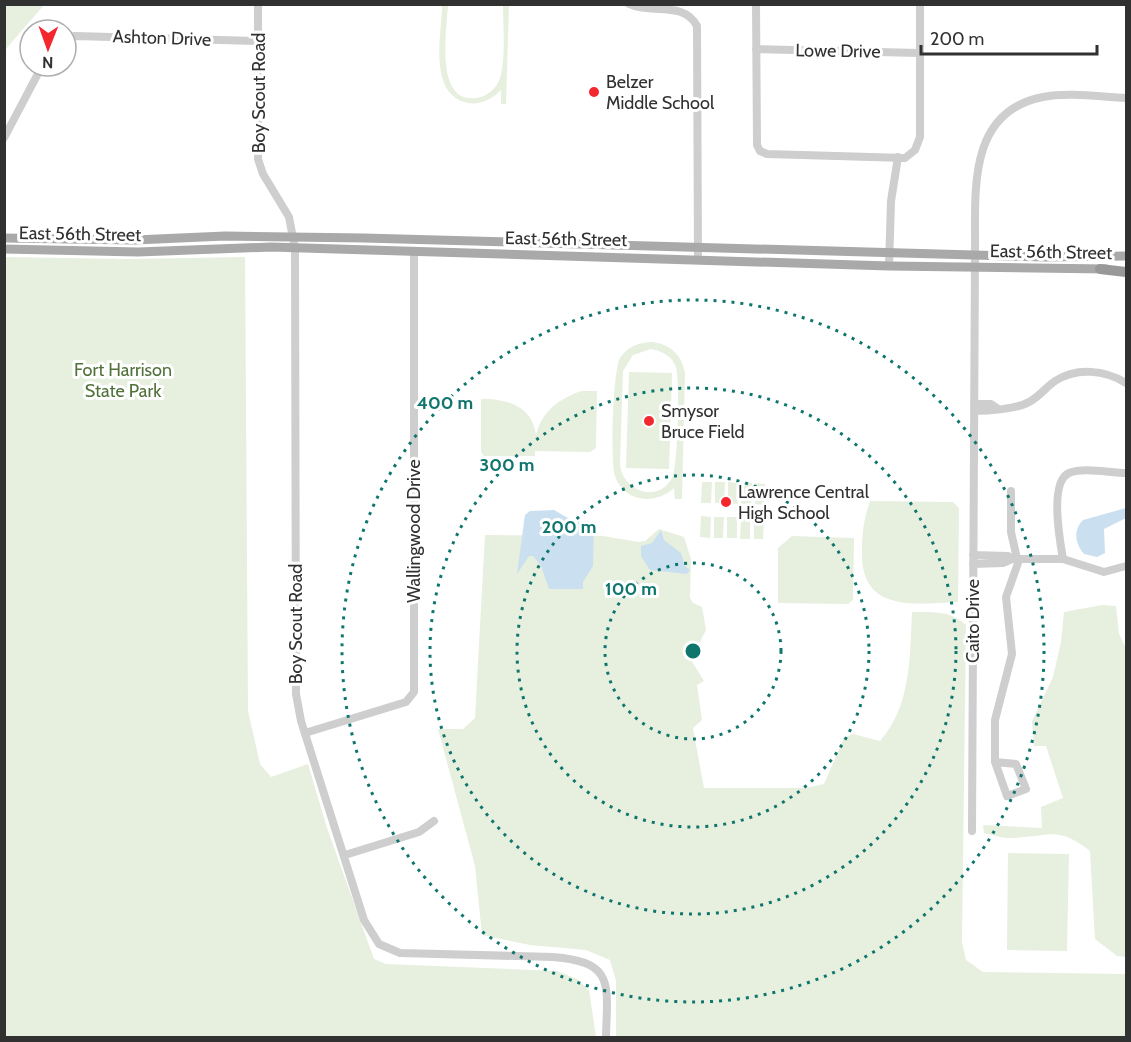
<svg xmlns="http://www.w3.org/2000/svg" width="1131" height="1042" viewBox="0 0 1131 1042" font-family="Cabin,sans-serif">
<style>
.green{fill:#e7efdf;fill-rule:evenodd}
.water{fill:#cadff0}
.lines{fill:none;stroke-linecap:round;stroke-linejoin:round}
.minor{stroke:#cecece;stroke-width:8}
.major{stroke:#a9a9a9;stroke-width:9}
.highway{stroke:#989898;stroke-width:10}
.ring{fill:none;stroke:#0f766e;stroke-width:3;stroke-dasharray:3 6}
.poi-dot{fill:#f3282f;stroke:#fff;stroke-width:2}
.labels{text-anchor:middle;stroke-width:6;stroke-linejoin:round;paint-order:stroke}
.street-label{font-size:18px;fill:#313131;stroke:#fff}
.poi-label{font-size:18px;fill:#313131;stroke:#fff;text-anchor:start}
.park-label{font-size:18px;fill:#52713a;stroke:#fff}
.centre{fill:#0f766e;stroke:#fff;stroke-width:3}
.ring-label{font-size:18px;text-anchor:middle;font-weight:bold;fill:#0f766e;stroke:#fff;stroke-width:6;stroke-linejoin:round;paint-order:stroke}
</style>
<rect width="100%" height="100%" fill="#fff"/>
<path class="green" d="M5 4 44 5 5 50 4 5Z
M442 5H448C447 30 433 109 481 97 490 94 497 87 500 78 506 59 503 25 503 5H509L506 104H501V90C492 99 481 105 468 103 427 95 442 33 442 5Z
M5 257 126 259 245 257 248 711 260 764 271 777 308 764 327 828 374 959 386 964 557 971 577 979 589 990 596 1037 5 1038Z
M652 342C670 344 682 355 685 373L682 499H675L674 488C656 505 624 503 615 476 610 461 613 370 620 358 627 347 639 342 652 342ZM651 349C662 351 672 356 676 367 680 378 678 468 672 478 658 504 622 491 620 464L623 371 633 355Z
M629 372 672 373 669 469 626 468Z
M581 391H597L596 448 590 452 535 451V456H484L481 452V399C507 398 533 407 536 435 542 411 559 399 581 391Z
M702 482H712L711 503H701Z
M715 482H725L724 503H715Z
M728 482 738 483V504L728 503Z
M742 483H752L751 504H741Z
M755 483 765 484 764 505 755 504Z
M870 501 953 502 959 508 958 602C914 604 860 613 862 551 862 532 864 519 870 501Z
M701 516 711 517 710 538 700 537Z
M714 517H724L723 538H714Z
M727 517H737V538H727Z
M741 518H750V539H740Z
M754 518H764L763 539H754Z
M659 529 684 537 691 559 690 598 693 603 702 607 706 630 691 660 704 681 697 685 702 720 693 728 704 788H806L824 784 844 738 853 734 880 741C911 706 910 657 912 612 931 612 951 610 966 625L962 942 966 960 983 972 1126 974V1037H616V981L610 960 586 950 530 945 482 935 475 866 438 729H463L475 718 485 535 603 536 639 542 645 541Z
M792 536 854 538 853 600 848 604 778 603V548Z
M1102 605 1116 606 1119 634 1126 648V957L1117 956 1095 939 1090 851C1056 825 1050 837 1012 838 1003 839 993 835 984 833L983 825 1042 828 1041 807 1063 798 1046 746H1034L1032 721 1053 677 1061 642 1064 612Z
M1008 853 1069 854 1067 951 1007 950Z"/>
<path class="water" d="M1126 508V518L1104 529 1105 553 1097 557 1084 554C1075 544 1073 530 1083 520Z
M554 510 575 522 594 521 593 566 583 582V589H549L541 566 533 556H529L517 574 525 515 530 511Z
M661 530 664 540 681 553 685 566 690 570 687 574 650 570 641 556V546L652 543Z"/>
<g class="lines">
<path class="minor" d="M258 4V159L263 174 289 217 295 249 296 694 301 721 364 920 379 944 400 953 553 957C616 962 607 985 606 1038
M629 4C652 15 683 0 697 26L698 260
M756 4 757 145 760 151 767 154 905 158 915 150 920 137V4
M66 38 75 36 258 41
M756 49 919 53
M4 138 42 66
M889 266 891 201 898 157
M974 404H991L997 408
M974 411C988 411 1017 409 1029 402 1039 397 1046 387 1055 381 1077 367 1105 370 1126 383
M973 555 1008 556 1012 559H1063L1104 572 1126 566
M1063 559C1060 542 1049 482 1069 473 1084 467 1110 473 1126 473
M973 564 1003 563 1012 559
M305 733 406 702 414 692V252
M995 762V720L1012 654 1006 597 1018 563 1011 532V491
M995 762 1016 764 1026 789 1007 796Z
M972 831 975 255C976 196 965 112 1043 97 1069 92 1100 97 1126 98
M345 855 419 832 434 821"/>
<path class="major" d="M4 238 135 240 225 236 364 238 1046 257 1126 256
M4 249 138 252 271 247 889 266 1106 269"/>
<path class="highway" d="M1100 269 1126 272"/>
</g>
<g class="ring">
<circle cx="693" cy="651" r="88"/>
<circle cx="693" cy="651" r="176"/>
<circle cx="693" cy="651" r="263"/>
<circle cx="693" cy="651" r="351"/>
</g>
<g class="poi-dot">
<circle cx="594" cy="92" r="6"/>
<circle cx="649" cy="421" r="6"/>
<circle cx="726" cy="502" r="6"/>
</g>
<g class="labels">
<g class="street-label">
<text transform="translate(162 38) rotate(2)" y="6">Ashton Drive</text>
<text transform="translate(838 51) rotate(1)" y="6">Lowe Drive</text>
<text transform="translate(259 93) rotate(-90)" y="6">Boy Scout Road</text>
<text transform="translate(80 234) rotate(1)" y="6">East 56th Street</text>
<text transform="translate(566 239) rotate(1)" y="6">East 56th Street</text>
<text transform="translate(1051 252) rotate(1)" y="6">East 56th Street</text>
<text transform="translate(414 531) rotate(-90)" y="6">Wallingwood Drive</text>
<text transform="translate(973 621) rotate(-90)" y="6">Caito Drive</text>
<text transform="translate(296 624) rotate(-90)" y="6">Boy Scout Road</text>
</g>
<g class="poi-label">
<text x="606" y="88">Belzer<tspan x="606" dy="21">Middle School</tspan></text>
<text x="661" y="417">Smysor<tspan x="661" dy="21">Bruce Field</tspan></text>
<text x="738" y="498">Lawrence Central<tspan x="738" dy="21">High School</tspan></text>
</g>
<g class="park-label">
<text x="123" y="376">Fort Harrison<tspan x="123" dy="21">State Park</tspan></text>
</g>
</g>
<circle cx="693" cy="651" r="9" class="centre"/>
<g class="ring-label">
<text x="445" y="409">400 m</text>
<text x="507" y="471">300 m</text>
<text x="569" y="533">200 m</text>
<text x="631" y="595">100 m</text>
</g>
<rect width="1131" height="1042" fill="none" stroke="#313131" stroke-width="12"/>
<g transform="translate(48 48) rotate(181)"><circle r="28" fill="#ffffff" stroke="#adadad" stroke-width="1.5"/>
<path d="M0-4.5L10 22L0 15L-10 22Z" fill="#f3282f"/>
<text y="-9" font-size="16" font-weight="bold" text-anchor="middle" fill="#313131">N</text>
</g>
<path d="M921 45v9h176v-9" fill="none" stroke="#313131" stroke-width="3"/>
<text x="930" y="45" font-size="18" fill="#313131" stroke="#ffffff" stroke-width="4.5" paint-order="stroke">200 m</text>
</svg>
